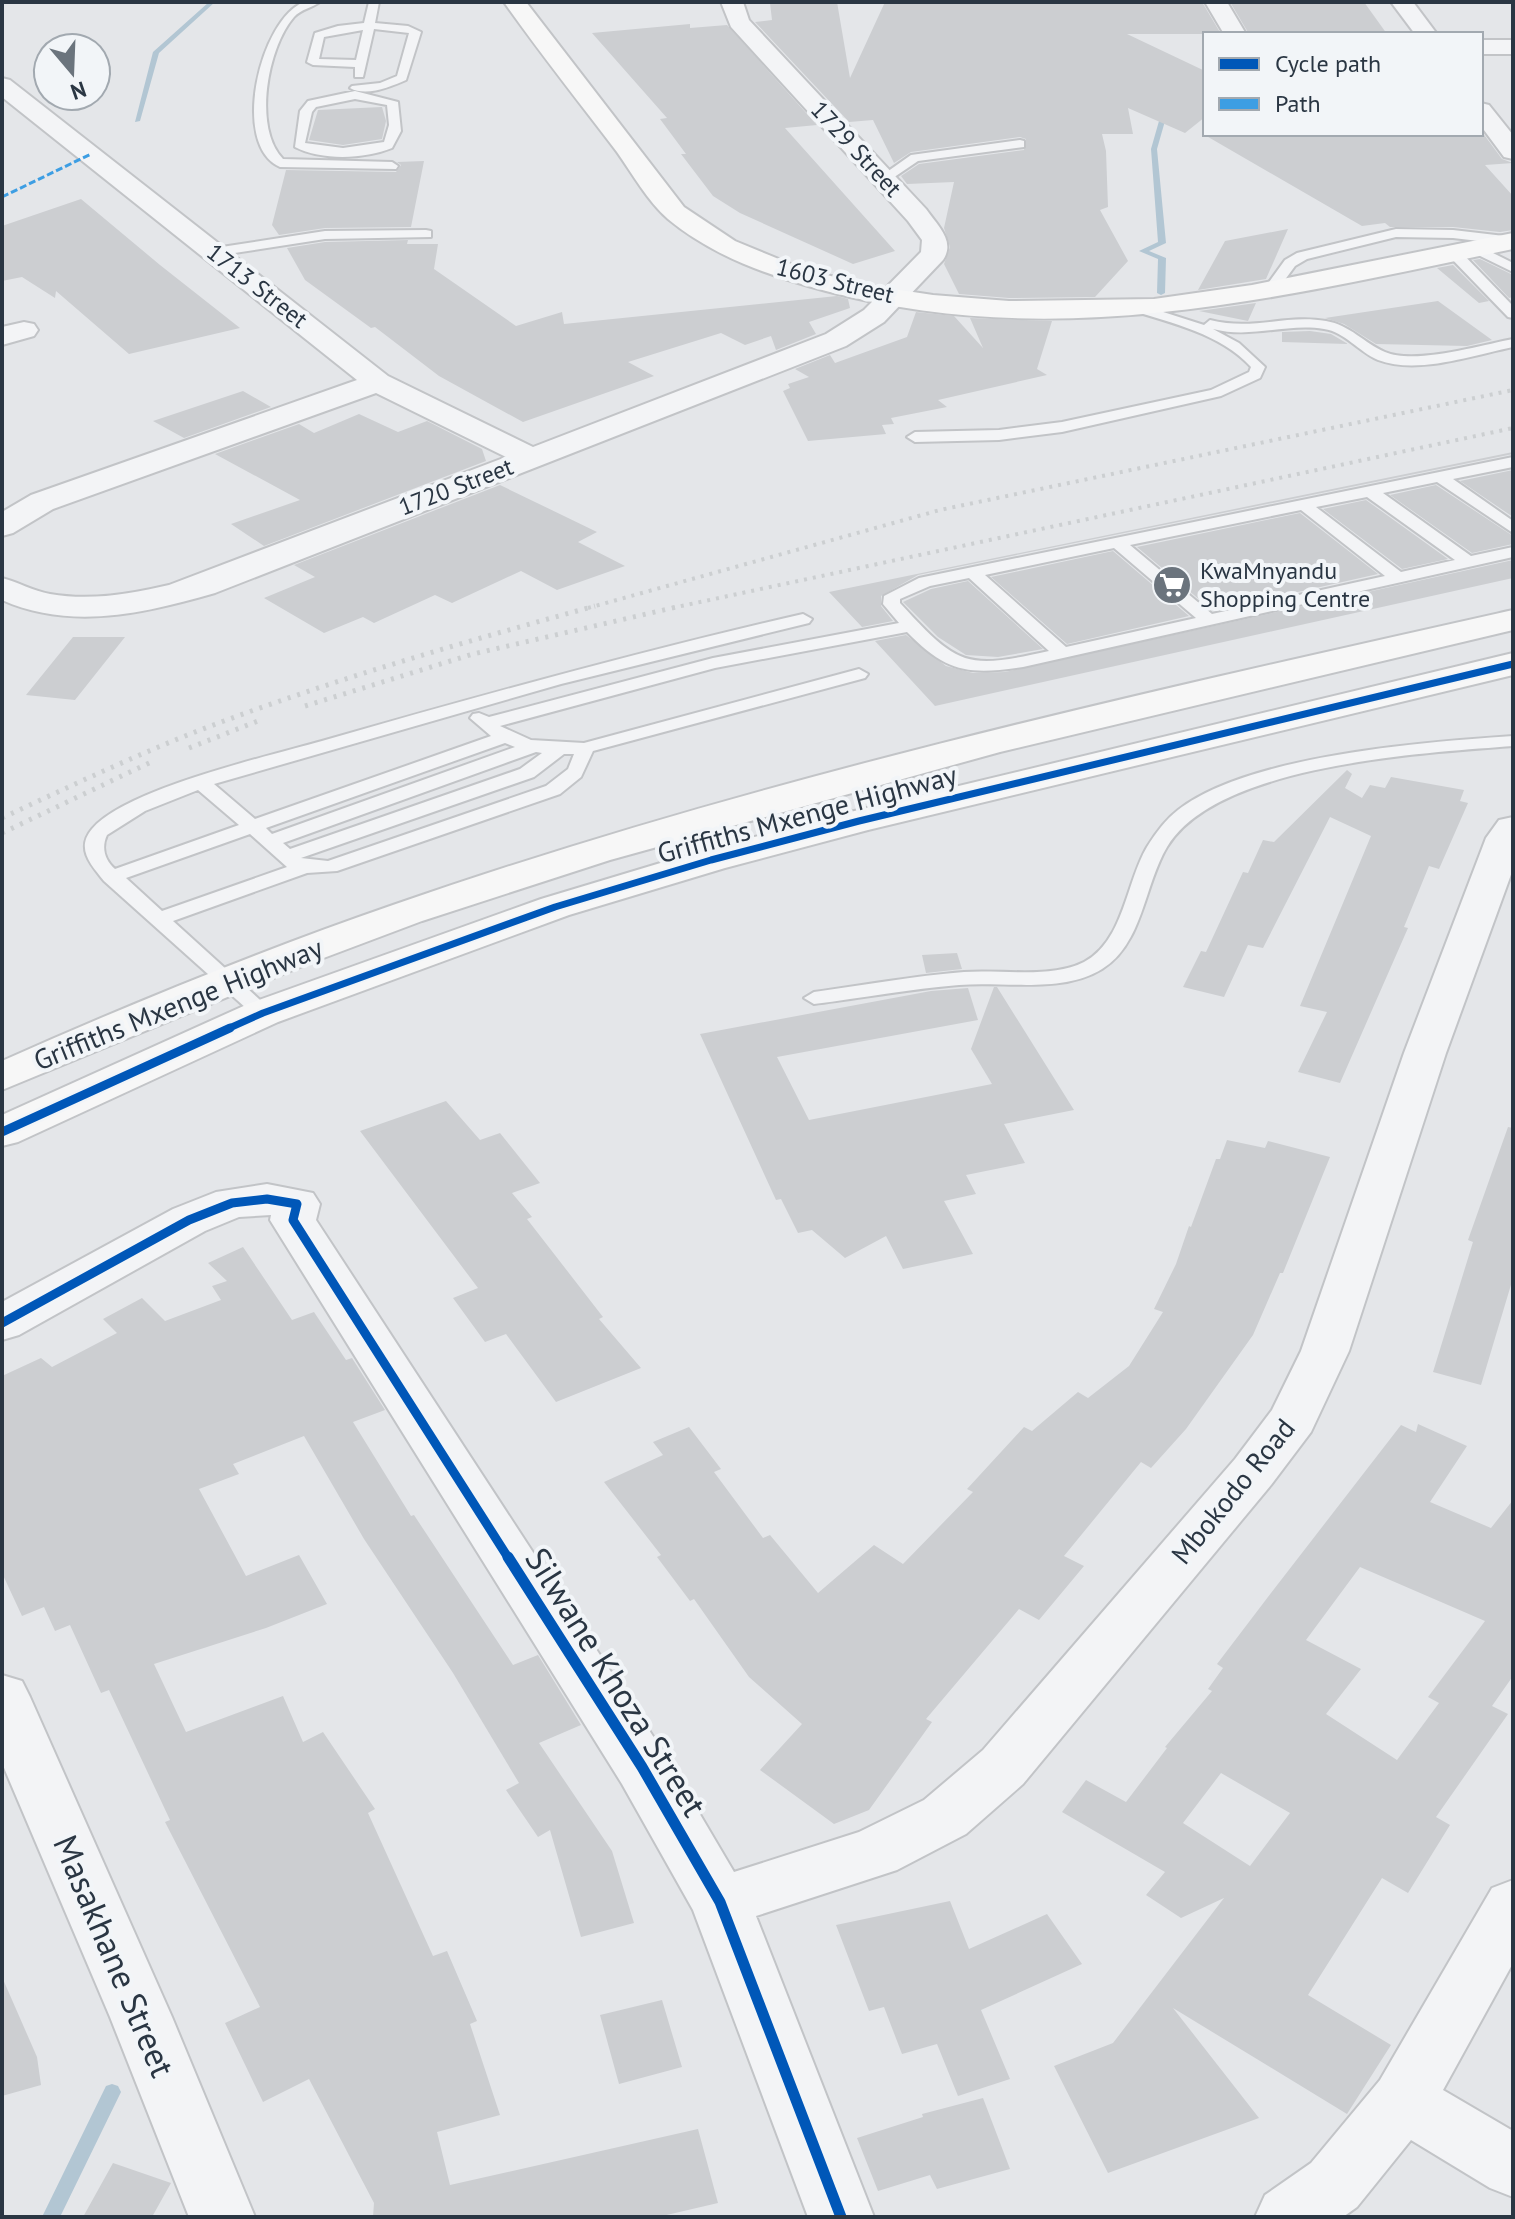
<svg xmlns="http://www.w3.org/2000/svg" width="1515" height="2219" viewBox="0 0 1515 2219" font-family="'PT Sans',sans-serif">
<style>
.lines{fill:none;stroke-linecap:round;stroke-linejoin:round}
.stream{fill:#b2c6d3;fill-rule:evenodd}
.building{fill:#ccced1;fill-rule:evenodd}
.lane-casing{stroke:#c2c4c7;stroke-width:4}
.street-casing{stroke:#c2c4c7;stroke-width:4}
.secondary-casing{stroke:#c2c4c7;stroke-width:4}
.lane{fill:#f3f4f6;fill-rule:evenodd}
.street{fill:#f3f4f6;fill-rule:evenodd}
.secondary{fill:#f7f7f7;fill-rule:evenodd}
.rail-far1{stroke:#cccfd1;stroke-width:4;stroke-dasharray:3 6;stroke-linecap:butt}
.rail{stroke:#cccfd1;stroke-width:5;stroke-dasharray:3 7;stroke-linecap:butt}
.quiet{stroke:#3d9ee3;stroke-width:3;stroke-dasharray:7 3;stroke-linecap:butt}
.cycleway-far2-casing{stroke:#f2f5f8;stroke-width:11}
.cycleway-far1-casing{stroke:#f2f5f8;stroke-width:14}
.cycleway-casing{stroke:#f2f5f8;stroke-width:16}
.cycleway-far2{stroke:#0057b8;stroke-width:7}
.cycleway-far1{stroke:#0057b8;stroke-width:9}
.cycleway{stroke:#0057b8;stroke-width:11}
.labels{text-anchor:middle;stroke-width:8;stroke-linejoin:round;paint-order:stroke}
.far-street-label{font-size:24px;fill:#2a3643;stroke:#f2f5f8}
.far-poi-label{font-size:24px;fill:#2a3643;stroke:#f2f5f8;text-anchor:start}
.street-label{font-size:28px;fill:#2a3643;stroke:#f2f5f8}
.near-street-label{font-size:34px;fill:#2a3643;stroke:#f2f5f8}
</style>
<rect width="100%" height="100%" fill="#e4e6e9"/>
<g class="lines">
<path class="stream" d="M209 2H215L159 53 140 121 135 122 153 52Z
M1161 104 1164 106 1165 121 1157 149 1166 243 1149 251 1166 258 1165 293 1161 295 1157 293 1158 259 1139 251 1158 242 1151 149 1159 121 1158 106Z
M112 2084 118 2086 121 2092 60 2217H42L106 2086Z"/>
</g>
<path class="building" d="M837 2 850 78 885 2H1202L1221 34H1127L1205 71V117L1185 133 1128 108 1133 134H1102L1106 151 1108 207 1100 210 1128 261 1095 297 1009 298 959 294 944 264 950 247 944 228 954 182 907 184 901 176 919 164 1024 150 1026 139 1020 137 911 152 894 163 873 120 849 122 755 22 772 20 770 3Z
M1230 2H1364L1387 34H1249Z
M690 24V28L727 25 817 125 785 128 895 251 853 264 740 213 713 196 681 154H686L660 119 667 118 592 33Z
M382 107 386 121 382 139 343 145 309 140 318 110Z
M1482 132 1502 159 1513 163 1485 165 1513 196V230L1500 232 1453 227H1390L1385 223 1362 226 1203 134Z
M424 161 411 227 325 228 279 235 272 225 286 170 396 172 401 165 397 162Z
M81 199 160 265 240 328 129 354 56 291 55 298 22 277 2 281V226Z
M1288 229 1266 279 1198 290 1225 241Z
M408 240 407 244H438L434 269 516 326 562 312 564 324 837 296 848 299 850 308 809 322 816 334 776 350 771 336 745 345 721 333 628 362 654 376 523 422 439 376 375 327 371 328 305 280 287 248 325 242Z
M1480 259 1513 275V297L1509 298 1473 260Z
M1453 265 1489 301 1479 303 1437 268Z
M1438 301 1492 340 1467 346 1376 344 1344 324 1325 318Z
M1256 303 1248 321 1199 311Z
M916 312 954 316 983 348 970 318 1052 321 1037 369 1047 375 938 400 947 407 891 418 894 424 882 425 886 434 808 441 783 391 790 388 788 384 809 377 795 369 830 355 835 363 907 337Z
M1310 331 1331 334 1348 344 1282 342V332Z
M243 391 271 407 184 438 153 421Z
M359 414 398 432 427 421 482 449 486 461 264 546 231 524 300 500 215 454 299 424 314 433Z
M1513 452V454L918 575 881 596V606L893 621 862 627 829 592Z
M1513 470V517L1460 481Z
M500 485 597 532 578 542 625 566 557 590 521 571 452 603 435 595 374 623 363 617 324 633 264 598 315 577 294 565Z
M1436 485 1513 536V544L1472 553 1390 495Z
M1366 500 1448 559 1402 569 1323 509Z
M1300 513 1378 574 1213 611 1137 547Z
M1113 551 1189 616 1067 644 991 577Z
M1513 560V578L935 706 875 641 906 635 946 666 973 673 1005 672Z
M968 581 1043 649 998 657 966 655 938 637 903 602 931 589Z
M73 637H125L75 700 26 695Z
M1347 770 1352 774 1345 788 1362 798 1370 785 1385 788 1391 777 1464 790 1460 801 1468 803 1439 869 1429 866 1404 927 1408 928 1340 1083 1298 1072 1327 1012 1300 1006 1371 836 1330 817 1263 948 1248 945 1224 997 1183 987 1201 951 1206 952 1243 872 1248 873 1263 840 1274 842Z
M957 953 962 969 926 973 922 955Z
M994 987H997L1074 1110 1004 1124 1025 1163 966 1175 976 1194 944 1201 973 1254 903 1269 886 1236 845 1258 812 1230 798 1233 781 1199 776 1200 700 1034 931 991 968 988 978 1020 777 1057 809 1120 992 1084 971 1049Z
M446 1101 480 1140 500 1133 540 1183 512 1193 532 1217 527 1219 603 1317 599 1319 641 1368 556 1402 506 1334 485 1342 453 1298 478 1288 360 1131Z
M1508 1127 1513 1128V1278L1481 1385 1433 1372 1473 1242 1468 1240Z
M1227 1140 1265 1148 1268 1141 1330 1157 1283 1273H1280L1253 1335 1186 1429 1151 1468 1141 1462 1064 1556 1084 1566 1039 1620 1019 1609 926 1719 932 1722 869 1810 834 1824 760 1770 802 1724 749 1677 694 1599 690 1601 657 1557 661 1555 604 1482 663 1455 653 1442 689 1427 721 1469 714 1472 763 1538 770 1535 818 1593 874 1545 903 1564 973 1492 967 1489 1024 1427 1032 1431 1078 1392 1088 1398 1129 1366 1163 1312 1154 1309 1176 1264 1189 1226 1191 1227 1216 1159H1220Z
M243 1247 292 1320 314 1312 346 1360 352 1358 385 1410 353 1422 411 1516 414 1515 513 1665 538 1655 581 1725 539 1743 612 1851 634 1923 581 1937 550 1830 538 1837 506 1790 519 1783 453 1673 364 1539 304 1436 233 1464 239 1474 199 1489 246 1576 299 1555 327 1604 266 1628 154 1664 186 1732 283 1696 303 1742 323 1732 375 1809 368 1813 433 1956 447 1951 477 2021 470 2024 500 2115 437 2132 450 2185 698 2129 718 2203 658 2217H373L374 2203 309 2079 263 2102 225 2023 260 2007 165 1822 170 1820 109 1690 101 1693 70 1625 55 1631 44 1607 22 1616 2 1573V1376L41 1358 52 1367 117 1333 103 1319 142 1298 165 1321 221 1300 212 1286 227 1281 208 1263Z
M1418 1424 1467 1446 1430 1502 1491 1528 1513 1500V1676L1492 1706 1508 1714 1436 1817 1450 1825 1408 1893 1382 1878 1308 1995 1391 2045 1347 2114 1173 2008 1259 2118 1108 2173 1054 2066 1113 2043 1224 1898 1181 1918 1146 1895 1165 1872 1062 1812 1086 1780 1126 1802 1167 1748 1165 1747 1212 1691 1208 1689 1223 1668 1217 1664 1271 1593 1401 1425 1416 1432ZM1360 1567 1485 1621 1428 1697 1439 1703 1397 1760 1326 1714 1361 1669 1306 1640ZM1221 1773 1290 1813 1250 1866 1183 1823Z
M950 1901 969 1949 1047 1914 1082 1964 981 2010 1010 2079 958 2096 937 2044 902 2054 884 2007 869 2011 836 1925Z
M2 1977 37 2057 41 2085 2 2096Z
M662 2000 682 2067 619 2084 600 2015Z
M983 2098 1010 2169 937 2189 930 2175 878 2191 857 2138 923 2117 922 2114Z
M113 2163 171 2183 152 2217H83Z"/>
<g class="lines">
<defs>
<path id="lane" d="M304 2H320C312 8 301 9 294 17 267 48 253 129 283 159L392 162 398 166 396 169 280 167C230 145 260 19 304 2Z
M369 2H379L375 23 408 26 421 32 406 80C390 87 366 97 350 88L352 86 380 83 397 76 409 33 374 29 363 77H355V67L313 65 307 62 315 33 338 26 364 23ZM363 30 356 60 319 59 324 37Z
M355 91 398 102 401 131 392 148C365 159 322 161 295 147L300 111 308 101ZM355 99 387 105 389 125 384 142 343 148 305 143 312 112 316 107Z
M1020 140 1024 141V147L918 161 887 182 877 179 911 155Z
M1396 229 1453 230 1513 237V245L1453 238 1396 237 1307 259 1295 266 1276 292 1264 289 1285 260 1297 253Z
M426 230 431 231V237L325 239 215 256 208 252 215 248 325 231Z
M1477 245 1513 263V272L1472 252V246Z
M1449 250H1459L1513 306V318L1508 317 1449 256Z
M1135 303 1204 325 1210 320C1253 331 1286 314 1326 321 1350 325 1364 343 1385 352 1415 365 1481 345 1513 339V347C1473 355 1418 375 1378 360 1359 352 1345 332 1324 329 1286 323 1251 339 1213 329L1239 343 1265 367 1260 378 1221 396 1062 432 999 440 915 442 907 437 915 432 999 430 1062 422 1211 390 1249 372 1251 367C1221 334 1172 323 1130 310L1128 307Z
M1513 457V467L1453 479 1513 521V533L1437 482 1383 493 1471 556 1513 547V557L1023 667C969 675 947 673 907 632L715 668 500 726 531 740 584 743 859 669 868 674 865 678 593 751 581 777 560 794 337 871 307 873 173 921 270 1009 274 1013 270 1017H256L104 881C92 866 75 849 92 829 125 789 269 756 322 741 482 695 641 651 803 614L812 619 809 623 561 684 214 784 255 819 491 736 470 718 473 714 479 713 489 717 713 658 899 623 883 604 884 596 919 578ZM1367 497 1455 560 1401 572 1316 507ZM1301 510 1385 576 1212 614 1130 545ZM1114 548 1196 618 1066 647 985 575ZM969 578 1049 651C965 670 958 666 900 603V599L930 586ZM505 743 515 747 272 834 266 828ZM536 752 542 753 520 769 290 849 283 843ZM564 754H574L568 769 546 786 328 861 301 858 534 777ZM198 790 239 825 115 869C105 860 101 848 107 835L145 811ZM250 834 287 867 162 911 126 878Z
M1513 736V746C1424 753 1217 764 1167 847 1144 885 1143 944 1102 969 1062 994 1004 981 959 985 910 989 862 998 814 1004L804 998 814 992C864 985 914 976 964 972 1002 969 1050 979 1084 962 1124 941 1126 882 1147 847 1155 834 1166 819 1178 810 1249 755 1424 742 1513 736Z"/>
<path id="street" d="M721 2H743L749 20 926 209C937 225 956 241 943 260L884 322 846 346 215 593C146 613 71 631 2 600V578C18 582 33 591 50 594 90 601 131 594 169 585L506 457 376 393 53 509 13 533 2 536V512L31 495 357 380 2 97V78L10 80 388 376 533 447 826 334 864 310 921 252 922 240 908 221 731 27Z
M1205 2H1227L1246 34H1224Z
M1391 2H1413L1437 34H1415Z
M1481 40H1513V54H1481Z
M1481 103 1489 105 1513 135V159L1504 157 1481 126Z
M24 322 34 324 38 330 34 336 2 345V327Z
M1513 817V869L1446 1053 1349 1351 1311 1432 1271 1485 1023 1784 966 1834 897 1870 756 1916 874 2217H808L693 1910 622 1784 270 1220 271 1215 239 1217 205 1231 19 1335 2 1340V1302L173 1209 216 1192 267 1184 313 1193 320 1204 316 1220 662 1750 734 1872 859 1832 924 1800 983 1750 1235 1459 1272 1410 1301 1351 1404 1053 1486 838 1499 820Z
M2 1675 22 1681 30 1697 172 2017 255 2217H189L110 2017 2 1763Z
M1513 1880V1963L1443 2090 1513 2131V2197L1490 2188 1411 2140 1357 2207 1343 2217H1255L1265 2195 1311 2163 1380 2080 1492 1888Z"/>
<path id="secondary" d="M504 2H526L684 207 735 241 798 267 860 284 933 295 1009 301 1154 299 1252 285 1513 233V249C1284 296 1060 354 826 291 770 276 714 257 668 219 648 202 632 173 617 152 579 102 540 53 504 2Z
M1513 610V630L1000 752 610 860 422 921 305 965 2 1090V1061C130 1004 260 951 393 905 758 778 1137 694 1513 610Z
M1513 653V675L868 830 725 868 569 915 278 1022 18 1142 2 1146V1115L248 1004 541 899 697 852 846 813Z"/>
</defs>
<use href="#lane" class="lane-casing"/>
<use href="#street" class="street-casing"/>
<use href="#secondary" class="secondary-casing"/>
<use href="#lane" class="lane"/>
<use href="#street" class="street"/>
<use href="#secondary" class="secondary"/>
<path class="rail-far1" d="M588 608 940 510 1513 390
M672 608 1513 428"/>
<path class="rail" d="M305 706 473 654 681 606
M189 748 263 719
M2 818C75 784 148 749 224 721 345 676 471 640 595 606
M2 833 151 762"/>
<path class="quiet" d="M2 197 91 154"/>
<defs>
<path id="cycleway-far2" d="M225 1030 263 1013 555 907 711 860 859 821 1513 664"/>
<path id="cycleway-far1" d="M2 1132 230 1028
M2 1323 189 1220 232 1203 267 1199 297 1204 293 1220 509 1559"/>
<path id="cycleway" d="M508 1557 642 1767 720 1902 841 2217"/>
</defs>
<use href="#cycleway-far2" class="cycleway-far2-casing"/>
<use href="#cycleway-far1" class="cycleway-far1-casing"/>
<use href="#cycleway" class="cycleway-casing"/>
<use href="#cycleway-far2" class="cycleway-far2"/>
<use href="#cycleway-far1" class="cycleway-far1"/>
<use href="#cycleway" class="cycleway"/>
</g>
<defs>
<symbol id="supermarket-disc" viewBox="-11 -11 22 22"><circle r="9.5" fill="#6b747d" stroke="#f2f5f8"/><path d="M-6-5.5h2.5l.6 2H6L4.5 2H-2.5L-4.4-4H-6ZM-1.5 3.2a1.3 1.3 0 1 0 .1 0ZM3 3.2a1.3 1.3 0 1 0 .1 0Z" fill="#fff"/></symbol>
</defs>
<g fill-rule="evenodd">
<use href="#supermarket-disc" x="1150" y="563" width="44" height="44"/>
</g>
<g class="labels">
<g class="far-street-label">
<text transform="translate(856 149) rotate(47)" y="8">1729 Street</text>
<text transform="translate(835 281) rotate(14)" y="8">1603 Street</text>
<text transform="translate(257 286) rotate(38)" y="8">1713 Street</text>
<text transform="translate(456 487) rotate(-21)" y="8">1720 Street</text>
</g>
<g class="far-poi-label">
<text x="1200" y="579">KwaMnyandu<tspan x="1200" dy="28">Shopping Centre</tspan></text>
</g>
<g class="street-label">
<text transform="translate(807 814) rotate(-15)" y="10">Griffiths Mxenge Highway</text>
<text transform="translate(178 1004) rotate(-22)" y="10">Griffiths Mxenge Highway</text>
<text transform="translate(1233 1491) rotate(-51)" y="10">Mbokodo Road</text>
</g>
<g class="near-street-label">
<text transform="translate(616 1682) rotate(58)" y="12">Silwane Khoza Street</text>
<text transform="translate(114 1956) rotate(67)" y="12">Masakhane Street</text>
</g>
</g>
<rect width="1515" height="2219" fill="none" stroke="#2a3643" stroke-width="8"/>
<rect x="1203" y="32" width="280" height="104" fill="#f2f5f8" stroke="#a2a9b0" stroke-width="2"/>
<rect x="1219" y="58" width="40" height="12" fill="#0057b8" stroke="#a2a9b0" stroke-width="2"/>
<text x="1275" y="72" font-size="24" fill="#2a3643">Cycle path</text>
<rect x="1219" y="98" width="40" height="12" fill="#3d9ee3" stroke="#a2a9b0" stroke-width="2"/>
<text x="1275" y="112" font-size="24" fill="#2a3643">Path</text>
<g transform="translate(72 72) rotate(161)"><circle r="38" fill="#f2f5f8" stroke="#a2a9b0" stroke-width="2"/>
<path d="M0-6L14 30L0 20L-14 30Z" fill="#6b747d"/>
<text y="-12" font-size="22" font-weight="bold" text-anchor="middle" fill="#2a3643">N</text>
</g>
</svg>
